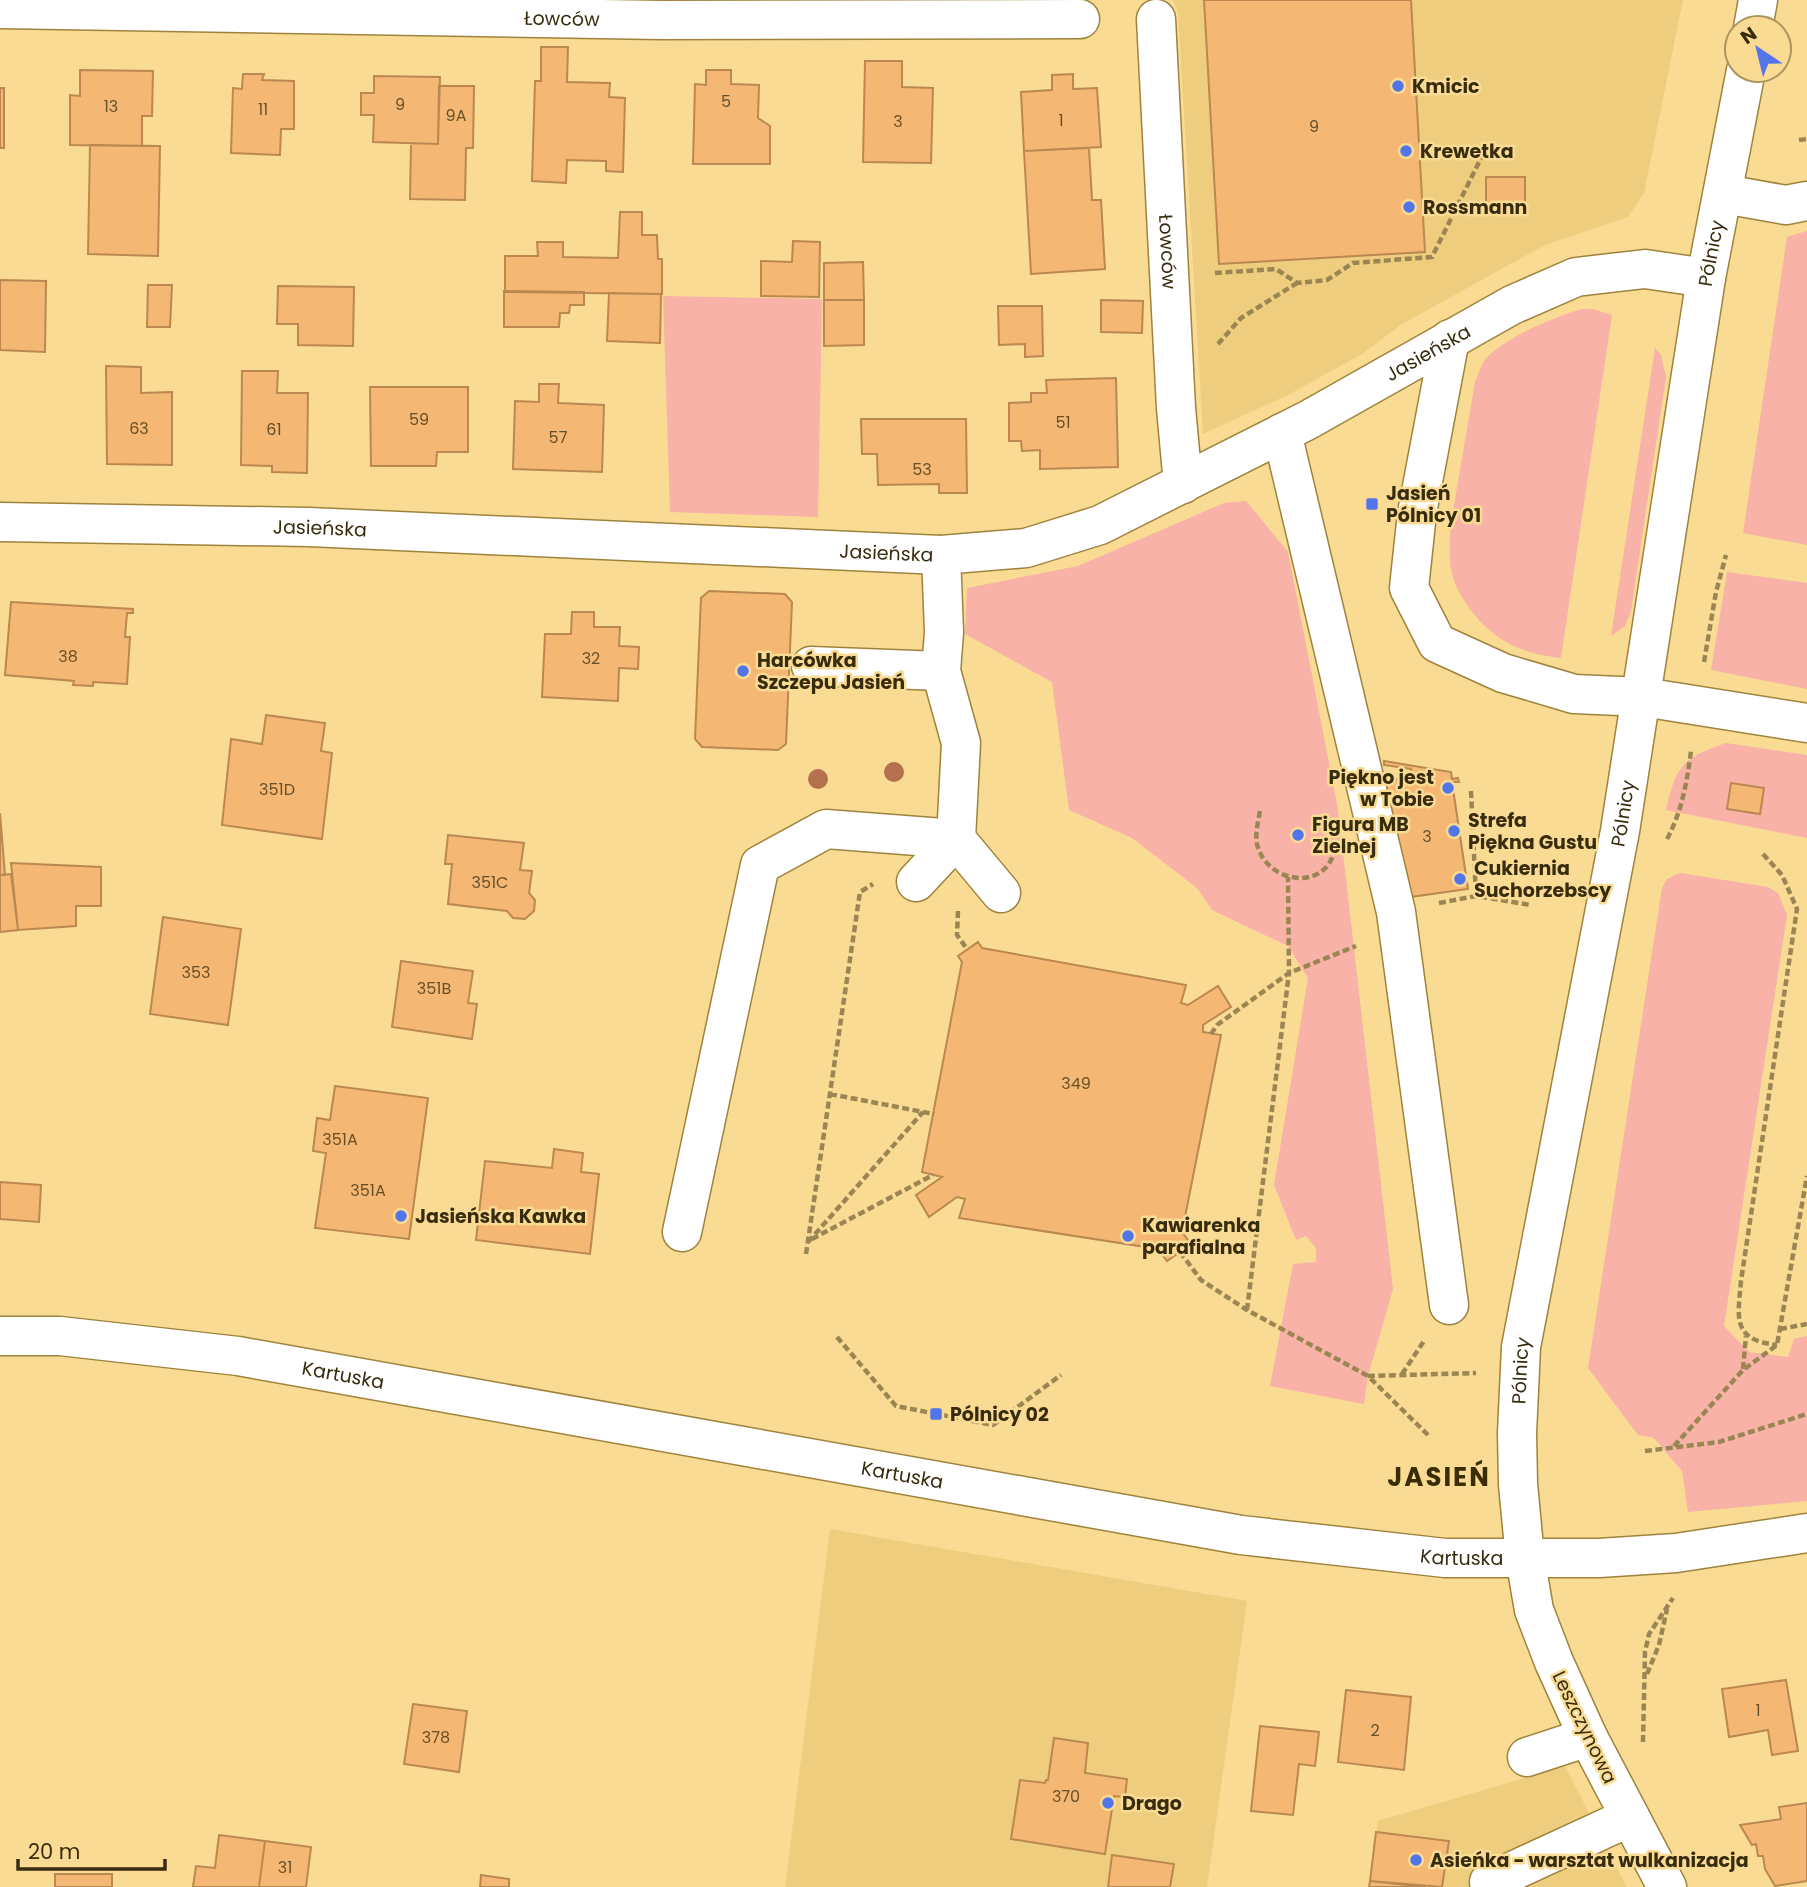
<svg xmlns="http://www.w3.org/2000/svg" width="1807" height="1887" viewBox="0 0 1807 1887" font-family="Poppins,sans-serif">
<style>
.built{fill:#eece7e}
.green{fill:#f8b2a8}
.building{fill:#f5b874;stroke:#ba8850;stroke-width:2}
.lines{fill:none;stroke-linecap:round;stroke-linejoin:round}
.minor-casing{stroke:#9f833d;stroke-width:41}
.path{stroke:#9b8653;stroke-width:4.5;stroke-dasharray:7 3.5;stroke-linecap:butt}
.minor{stroke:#fff;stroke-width:38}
.tree{fill:#b5704e}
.poi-dot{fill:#5275e9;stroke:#f9db94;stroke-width:2.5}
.labels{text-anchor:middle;stroke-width:5;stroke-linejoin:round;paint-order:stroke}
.number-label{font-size:16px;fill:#674f28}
.street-label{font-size:19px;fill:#382c0f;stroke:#f9db94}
.poi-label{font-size:19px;font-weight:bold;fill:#382c0f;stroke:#f9db94;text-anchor:start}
.district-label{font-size:26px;font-weight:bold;letter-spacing:2px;fill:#3a2c05;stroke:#f9db94}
</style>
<rect width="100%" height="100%" fill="#f9db94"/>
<path class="built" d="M1173 0H1683L1644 193 1628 217 1545 245 1402 324 1362 354 1288 395 1203 434 1178 12Z
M830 1529 1247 1601 1207 1887H785Z
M1565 1766 1627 1887H1369L1378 1821Z"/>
<path class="green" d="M1807 231V545L1743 533 1787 237Z
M663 296 822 299 818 517 670 512Z
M1582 309H1593L1612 315 1561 658C1521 654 1490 639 1467 605 1458 591 1451 578 1450 561 1448 536 1453 512 1457 487 1463 452 1469 417 1475 382 1478 375 1480 367 1484 361 1502 338 1555 317 1582 309Z
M1655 348 1661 355 1666 377 1631 611 1625 626 1611 636Z
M1246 501 1288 552 1338 809 1393 1289 1368 1376 1364 1404 1270 1386 1293 1264 1316 1262V1248L1306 1236 1296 1240 1274 1185 1308 978 1288 946 1212 910 1197 888 1132 838 1069 810 1052 682 965 634 967 588 1078 566 1224 503Z
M1727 572 1807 583V689L1711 670Z
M1726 743 1807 755V838L1666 810C1676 766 1682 758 1726 743Z
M1680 873 1768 887 1778 893 1787 915 1724 1326 1749 1352 1788 1357 1794 1339 1807 1336V1501L1688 1512 1682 1471 1654 1438 1638 1435 1588 1368 1662 888 1667 879Z"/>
<path class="building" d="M1204 0H1411L1425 252 1219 264Z
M541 47H568L567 82 610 83 609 97 625 98 623 172 606 171V161L567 160 566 183 532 181 535 81H541Z
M865 61H902V87L933 88 931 163 863 162Z
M80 70 153 71 152 116H142V146L70 145V95L80 96Z
M706 70H731V84L759 85 758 118 770 126V164H693L695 84 706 85Z
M243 74H264L262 80 294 81V129H281L280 155 231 153 233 88 242 89Z
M1073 74V89L1097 88 1101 147 1024 151 1021 92 1052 90V75Z
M374 76 440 77 438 144 373 142 374 115H361V93H374Z
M439 86H474L473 148H466L465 200 410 199 411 144H438Z
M0 88H4V148H0Z
M90 145 160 146 158 256 88 254Z
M1089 148 1092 200H1101L1105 269 1031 274 1024 151Z
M1486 177H1525V204H1486Z
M620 212H642V235H657L658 259H662V294L505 292V256H538L537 242H563V257L618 258Z
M793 241 820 242 819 297 761 296V261L792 262Z
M863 262 864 300H824V263Z
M0 280 46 281 45 352 0 350Z
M148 285H172L170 327H147Z
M278 286 354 287 353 346 298 345V324H277Z
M504 291 584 292V305H570L569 313H560L559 327H504Z
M609 293 661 294 660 343 607 341Z
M824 300H864V345L824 346Z
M1101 300 1143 301 1142 333 1101 332Z
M998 306H1042L1043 356 1025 357V344L999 345Z
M106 366 141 367V393L172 392V465L107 464Z
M242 371H278L277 393H308L307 473 272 472V466L241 465Z
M1116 378 1118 467 1040 469V450L1022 451 1021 441H1009V403L1031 402V393H1047L1046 380Z
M539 384H559L558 403 604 405 602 472 513 469 515 401 539 402Z
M370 387H468V452H437L436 466H371Z
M861 419H966L967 493H939V484L878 485 877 454H862Z
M709 591 785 594 792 602 786 744 778 750 702 747 695 739 701 598Z
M11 602 133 609V613H127L125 637H130L127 684 93 682V686L73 685 74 681 5 675Z
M572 612H594V627H620L619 646 639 647 638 669 619 668 618 701 542 697 545 634H571Z
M266 715 325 723 321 751 332 753 322 839 222 825 231 739 262 744Z
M1384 761 1451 772 1452 779 1458 778 1459 782H1452L1468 889 1403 898 1386 781 1412 777 1411 769 1384 765Z
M1731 783 1764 788 1760 814 1727 809Z
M0 813 5 875H0Z
M448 835 524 843 520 870 532 871 529 893 535 900 534 911 525 919 513 918 507 911 448 904 452 864H445Z
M11 863 101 867V906H76V926L18 930Z
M11 874 18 930 0 932V875Z
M163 917 241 929 228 1025 150 1014Z
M978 942 982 948 1186 985 1181 1003 1188 1005 1218 986 1231 1007 1203 1025V1032L1221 1035 1182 1232 1191 1244 1167 1261 1158 1249 959 1218 965 1199 957 1197 929 1217 916 1195 942 1177 922 1172 962 962 958 956Z
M401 961 473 971 468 1003 477 1004 472 1039 392 1027Z
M335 1086 428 1098 409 1239 315 1228 326 1153 313 1151 317 1118 330 1120Z
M554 1149 583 1153 581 1172 599 1174 590 1254 476 1240 485 1161 552 1168Z
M0 1182 41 1185 39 1222 0 1219Z
M1786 1680 1798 1751 1772 1755 1768 1730 1729 1737 1722 1689Z
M1346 1690 1411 1697 1404 1770 1338 1762Z
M413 1704 467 1711 459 1772 404 1764Z
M1260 1726 1319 1732 1315 1766 1299 1764 1293 1815 1251 1811Z
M1054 1738 1088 1743 1085 1773 1127 1779 1125 1797 1114 1796 1105 1854 1011 1839 1020 1780 1045 1783 1046 1780H1048Z
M1807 1803V1881L1775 1886 1765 1869 1763 1856H1758L1756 1844 1752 1845 1740 1825 1781 1819 1779 1807Z
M1376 1832 1449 1841 1442 1887 1370 1881Z
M219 1835 265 1841 259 1887H193L196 1866 215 1868Z
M265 1841 311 1847 306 1887H259Z
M1112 1855 1174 1864 1170 1887H1108Z
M55 1874H112V1887H55Z
M481 1875 509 1879V1887H480Z
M1370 1881 1425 1887H1369Z"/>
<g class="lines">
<defs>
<g id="minor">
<path id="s1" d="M0 9 661 20 1080 19"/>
<path id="s2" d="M1156 19 1176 408 1183 484"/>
<path d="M1753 28 1758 0"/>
<path d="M1724 194 1786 205 1807 201"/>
<path d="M1450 339 1417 513 1409 588 1437 643 1503 673 1574 694 1643 697 1807 723"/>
<path d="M1282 433 1396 912 1449 1305"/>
<path id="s3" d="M0 522 309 527 941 555 1026 548 1100 525 1308 420 1512 305 1576 277 1645 269 1706 278"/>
<path d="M811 666 941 671"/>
<path d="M916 882 956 839 1001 893"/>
<path d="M682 1232 760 865 826 829 956 839 961 743 941 671 944 632 941 555"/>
<path id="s4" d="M0 1336H60L238 1356 1241 1535 1445 1558H1599L1676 1553 1807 1533"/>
<path d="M1527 1757 1588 1737"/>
<path d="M1489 1882 1630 1817"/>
<path id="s5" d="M1667 1887 1588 1737 1554 1662 1534 1610 1525 1558 1518 1484 1517 1433 1521 1347 1620 831 1706 278 1746 70"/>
</g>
</defs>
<use href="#minor" class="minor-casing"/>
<path class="path" d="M1799 140 1807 139
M1215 273 1276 269 1297 283 1327 280 1353 263 1432 257 1487 146
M1218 344 1241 318 1297 283
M1704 662 1716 592 1726 555
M1471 791 1476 896
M1260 811C1258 822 1255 834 1257 844 1266 883 1324 892 1334 852
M1667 839C1682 811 1687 782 1691 751
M1763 854 1782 875 1797 909 1741 1281C1738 1317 1731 1340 1777 1345
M1439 903 1476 896 1531 905
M958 911 957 935 967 949
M1211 1034 1217 1025 1289 973 1356 946
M830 1094 934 1114
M812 1239 933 1175
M808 1242 923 1112
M1180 1252 1201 1280 1247 1310 1368 1376
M806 1254 860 892 873 884
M1247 1310 1289 973 1288 877
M1780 1329 1807 1324
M837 1337 896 1406 993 1425 1061 1375
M1743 1369 1746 1336
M1402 1374 1424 1341
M1428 1435 1368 1376 1476 1373
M1674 1446 1743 1370 1777 1345 1807 1176
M1645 1451 1719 1442 1807 1414
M1647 1674 1659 1645 1667 1609
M1643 1742 1645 1652 1649 1634 1673 1598"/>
<use href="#minor" class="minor"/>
</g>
<g class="tree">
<circle cx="894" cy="772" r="10"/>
<circle cx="818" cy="779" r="10"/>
</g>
<g class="poi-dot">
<circle cx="1398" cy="86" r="7"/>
<circle cx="1406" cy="151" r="7"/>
<circle cx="1409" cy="207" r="7"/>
<rect x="1365" y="497" width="14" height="14" rx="3.5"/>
<circle cx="743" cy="671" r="7"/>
<circle cx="1448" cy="788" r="7"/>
<circle cx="1454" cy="831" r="7"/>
<circle cx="1298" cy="835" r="7"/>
<circle cx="1460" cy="879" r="7"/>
<circle cx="401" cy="1216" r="7"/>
<circle cx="1128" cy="1236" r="7"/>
<rect x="929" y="1407" width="14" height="14" rx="3.5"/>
<circle cx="1108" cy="1803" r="7"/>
<circle cx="1416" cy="1860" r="7"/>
</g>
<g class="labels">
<g class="number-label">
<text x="726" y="107">5</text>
<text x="400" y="110">9</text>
<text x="111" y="112">13</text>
<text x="263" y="115">11</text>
<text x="456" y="121">9A</text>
<text x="1061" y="126">1</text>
<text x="898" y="127">3</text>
<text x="1314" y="132">9</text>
<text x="419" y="425">59</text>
<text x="1063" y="428">51</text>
<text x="139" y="434">63</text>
<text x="274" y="435">61</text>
<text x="558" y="443">57</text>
<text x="922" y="475">53</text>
<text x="68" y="662">38</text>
<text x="591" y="664">32</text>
<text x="277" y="795">351D</text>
<text x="1427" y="842">3</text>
<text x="490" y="888">351C</text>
<text x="196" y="978">353</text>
<text x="434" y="994">351B</text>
<text x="1076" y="1089">349</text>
<text x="340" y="1145">351A</text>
<text x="368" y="1196">351A</text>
<text x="1758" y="1716">1</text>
<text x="1375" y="1736">2</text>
<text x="436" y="1743">378</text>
<text x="1066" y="1802">370</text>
<text x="285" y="1873">31</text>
</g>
<g class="street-label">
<text dy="7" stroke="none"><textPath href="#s1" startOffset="562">Łowców</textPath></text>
<text dy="7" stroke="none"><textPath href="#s2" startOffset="233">Łowców</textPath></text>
<text dy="7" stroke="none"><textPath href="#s5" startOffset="1682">Pólnicy</textPath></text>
<text dy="7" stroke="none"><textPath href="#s3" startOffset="1475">Jasieńska</textPath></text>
<text dy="7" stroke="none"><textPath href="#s3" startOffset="320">Jasieńska</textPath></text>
<text dy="7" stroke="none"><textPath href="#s3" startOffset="887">Jasieńska</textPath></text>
<text dy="7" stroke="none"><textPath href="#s5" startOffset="1115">Pólnicy</textPath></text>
<text dy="7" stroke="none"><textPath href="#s5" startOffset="548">Pólnicy</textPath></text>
<text dy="7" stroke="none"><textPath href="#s4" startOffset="346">Kartuska</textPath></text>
<text dy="7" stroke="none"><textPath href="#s4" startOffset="914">Kartuska</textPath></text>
<text dy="7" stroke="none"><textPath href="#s4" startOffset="1480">Kartuska</textPath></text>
<text transform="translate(1585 1727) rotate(64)" y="7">Leszczynowa</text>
</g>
<g class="poi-label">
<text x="1412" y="93">Kmicic</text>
<text x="1420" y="158">Krewetka</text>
<text x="1423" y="214">Rossmann</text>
<text x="1386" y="500">Jasień<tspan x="1386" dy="22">Pólnicy 01</tspan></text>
<text x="757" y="667">Harcówka<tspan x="757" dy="22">Szczepu Jasień</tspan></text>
<text x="1434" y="784" text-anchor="end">Piękno jest<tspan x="1434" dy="22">w Tobie</tspan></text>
<text x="1468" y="827">Strefa<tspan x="1468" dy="22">Piękna Gustu</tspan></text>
<text x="1312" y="831">Figura MB<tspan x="1312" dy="22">Zielnej</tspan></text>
<text x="1474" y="875">Cukiernia<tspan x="1474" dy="22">Suchorzebscy</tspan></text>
<text x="415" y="1223">Jasieńska Kawka</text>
<text x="1142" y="1232">Kawiarenka<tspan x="1142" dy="22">parafialna</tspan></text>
<text x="950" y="1421">Pólnicy 02</text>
<text x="1122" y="1810">Drago</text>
<text x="1430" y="1867">Asieńka - warsztat wulkanizacja</text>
</g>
<g class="district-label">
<text x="1439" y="1486">JASIEŃ</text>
</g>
</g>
<g transform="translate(1758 49) rotate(325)"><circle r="33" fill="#f9db94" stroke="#ac955f" stroke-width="2"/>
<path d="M0-5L12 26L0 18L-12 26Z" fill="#5275e9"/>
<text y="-10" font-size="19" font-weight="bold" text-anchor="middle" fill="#382c0f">N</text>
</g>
<path d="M18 1859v10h147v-10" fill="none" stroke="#382c0f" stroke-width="3.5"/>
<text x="28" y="1859" font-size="21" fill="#382c0f" stroke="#f9db94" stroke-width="5" paint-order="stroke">20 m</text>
</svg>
